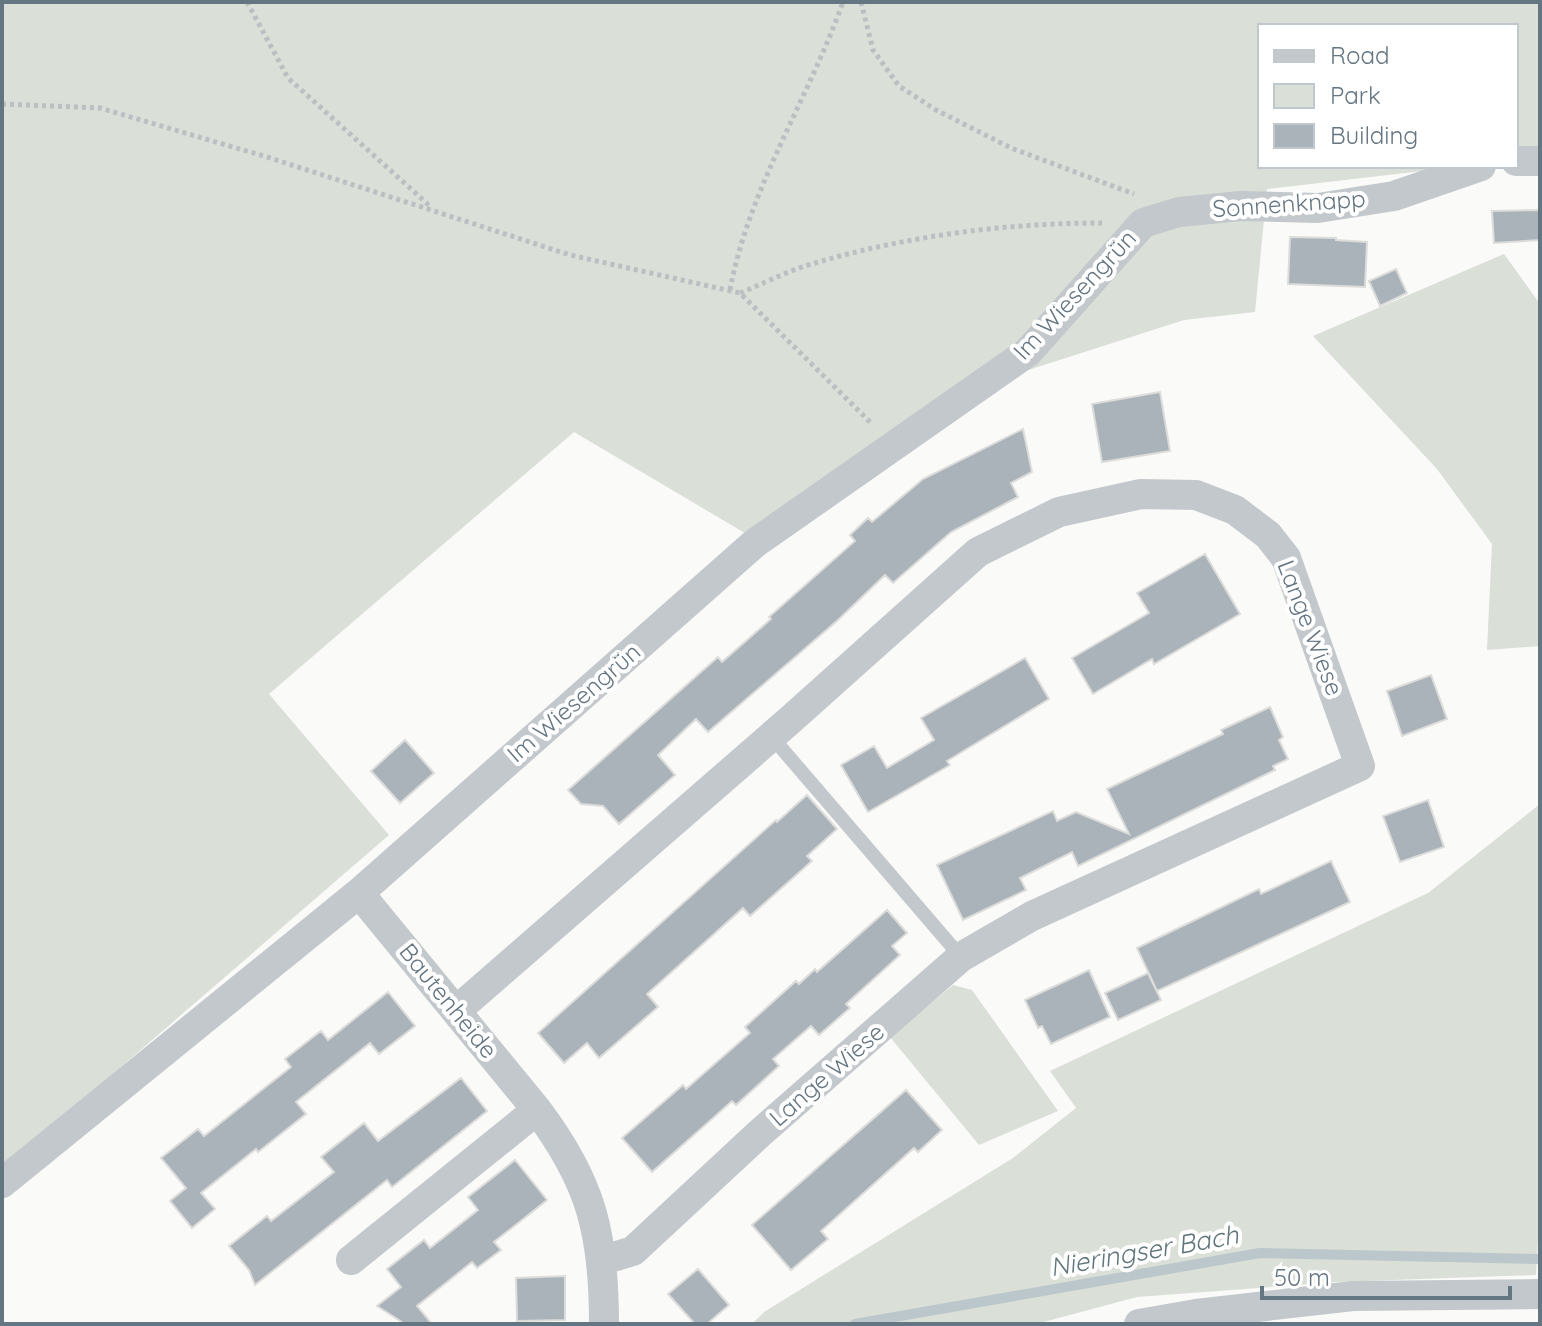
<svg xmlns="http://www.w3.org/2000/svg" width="1542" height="1326" viewBox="0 0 1542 1326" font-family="Quicksand,sans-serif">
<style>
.green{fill:#dadfd7}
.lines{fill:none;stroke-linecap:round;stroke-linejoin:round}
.stream{stroke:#bbc7cb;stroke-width:10}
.building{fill:#aab3b9;stroke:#dcdcda;stroke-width:2}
.path{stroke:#bbbfc2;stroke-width:5;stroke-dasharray:4 4;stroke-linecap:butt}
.service{stroke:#c3c8cc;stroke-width:14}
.minor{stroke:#c3c8cc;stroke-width:30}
.labels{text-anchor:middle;stroke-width:8;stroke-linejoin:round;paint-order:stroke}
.street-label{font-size:24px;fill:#657683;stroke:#fff}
.water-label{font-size:26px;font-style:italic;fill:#60757c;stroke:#fff}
</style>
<rect width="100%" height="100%" fill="#fafaf8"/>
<path class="green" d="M2 2H1540V157L1516 160V26H1260V166H1465L1267 189 1255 312 1184 320 997 380 755 539 574 432 269 694 389 835 2 1170Z
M1504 254 1540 304V646L1487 650 1492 544 1437 469 1313 336Z
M1540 804V1202L1536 1275 1337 1282 1137 1297 1036 1324H752L764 1312 1013 1158 1076 1108 1050 1071 1428 893Z
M953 985 972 990 1058 1111 979 1145 890 1037Z"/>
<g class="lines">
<path class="stream" d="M855 1324 1260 1253 1540 1259"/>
</g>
<path class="building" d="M1540 210V240L1494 243 1492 211Z
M1290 237 1336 238V240L1367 242 1365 287 1288 284Z
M1396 269 1407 293 1380 306 1369 281Z
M1160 392 1170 451 1102 462 1092 404Z
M1023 429 1032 472 1011 483 1018 497 951 532 893 583 885 575 838 620 708 732 696 719 658 755 675 775 619 824 603 806 581 804 568 790 718 657 722 662 771 619 769 617 855 541 850 535 868 518 872 522 923 479Z
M1205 554 1240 614 1154 664 1152 659 1093 694 1072 658 1149 613 1137 593Z
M1025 658 1049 699 947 761 950 765 868 812 841 765 874 746 887 768 934 740 921 718Z
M1431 675 1447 719 1402 736 1387 691Z
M1270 707 1283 737 1279 740 1288 759 1273 766 1275 770 1078 866 1072 852 1020 878 1026 890 963 920 937 865 1053 811 1057 821 1076 812 1129 834 1107 789 1223 734 1221 730Z
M405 740 434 773 400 803 371 771Z
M807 795 837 829 807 856 812 861 750 916 743 908 647 994 658 1007 599 1058 587 1043 564 1063 538 1033 776 820 777 822Z
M1428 800 1444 847 1400 862 1383 816Z
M1331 861 1350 902 1157 991 1137 948 1259 889 1261 894Z
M887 910 907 933 892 946 900 955 846 1004 850 1008 819 1035 811 1026 773 1059 779 1066 736 1105 732 1101 652 1172 622 1138 683 1085 686 1089 750 1033 745 1027 796 981 799 984 815 969 817 972Z
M1089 970 1110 1017 1051 1044 1042 1026 1038 1028 1025 1000Z
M1148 973 1161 1000 1118 1020 1105 993Z
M388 992 415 1026 379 1054 370 1043 296 1102 306 1114 258 1152 256 1149 201 1193 215 1209 192 1228 170 1201 186 1188 161 1158 198 1129 204 1136 291 1067 285 1059 321 1031 328 1040Z
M461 1078 487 1111 392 1187 387 1180 255 1285 249 1270 229 1246 267 1216 271 1221 334 1172 321 1157 364 1123 378 1141Z
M906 1090 942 1130 918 1152 914 1148 821 1231 828 1239 791 1270 752 1225Z
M515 1160 547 1200 494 1242 501 1250 477 1268 472 1262 417 1306 432 1324H405L377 1306 401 1287 387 1269 424 1240 430 1248 478 1210 468 1197Z
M698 1269 729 1305 707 1324H695L668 1294Z
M565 1276V1320L517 1321 516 1278Z"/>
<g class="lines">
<path class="path" d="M247 2 288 78 431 207
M861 2 873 50 899 86 936 110 1011 148 1134 194
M2 104 100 108 267 157 570 255 740 293 872 424
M730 290C749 188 808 100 843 2
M740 293C765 283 789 270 815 263 907 236 1005 223 1102 223"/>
<path class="service" d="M771 736 961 957"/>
<path class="minor" d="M1516 161H1540
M359 893 537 1110C592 1183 604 1234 604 1324
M457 1010 789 721 978 552 1059 512 1141 494 1196 495 1235 510 1268 535 1286 558 1360 766 1032 916 961 957 760 1133 633 1251 603 1260
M2 1183 359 893 755 543 1028 352 1143 223 1179 212 1241 206 1318 208 1394 196 1481 166
M351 1260 537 1110
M1139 1324 1196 1314 1353 1296 1540 1294"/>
</g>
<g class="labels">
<g class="street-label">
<text transform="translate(1289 204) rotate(-4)" y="8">Sonnenknapp</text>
<text transform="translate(1075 295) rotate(-47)" y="8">Im Wiesengrün</text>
<text transform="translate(1310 628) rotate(69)" y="8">Lange Wiese</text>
<text transform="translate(574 703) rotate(-41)" y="8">Im Wiesengrün</text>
<text transform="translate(448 1001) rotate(51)" y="8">Bautenheide</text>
<text transform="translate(827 1075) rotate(-41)" y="8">Lange Wiese</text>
</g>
<g class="water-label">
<text transform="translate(1144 1251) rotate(-10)" y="9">Nieringser Bach</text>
</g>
</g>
<rect width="1542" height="1326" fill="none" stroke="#657683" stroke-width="8"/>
<rect x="1258" y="24" width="260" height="144" fill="#ffffff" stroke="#c1c8cd" stroke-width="2"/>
<rect x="1274" y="50" width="40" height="12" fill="#c3c8cc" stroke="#c1c8cd" stroke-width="2"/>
<text x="1330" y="64" font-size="24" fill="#657683">Road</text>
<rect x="1274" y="84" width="40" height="24" fill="#dadfd7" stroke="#c1c8cd" stroke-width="2"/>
<text x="1330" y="104" font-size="24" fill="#657683">Park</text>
<rect x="1274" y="124" width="40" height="24" fill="#aab3b9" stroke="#c1c8cd" stroke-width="2"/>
<text x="1330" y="144" font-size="24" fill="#657683">Building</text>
<path d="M1262 1286v12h248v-12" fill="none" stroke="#657683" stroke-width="4"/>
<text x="1274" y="1286" font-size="24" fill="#657683" stroke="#ffffff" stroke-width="6" paint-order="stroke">50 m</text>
</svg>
